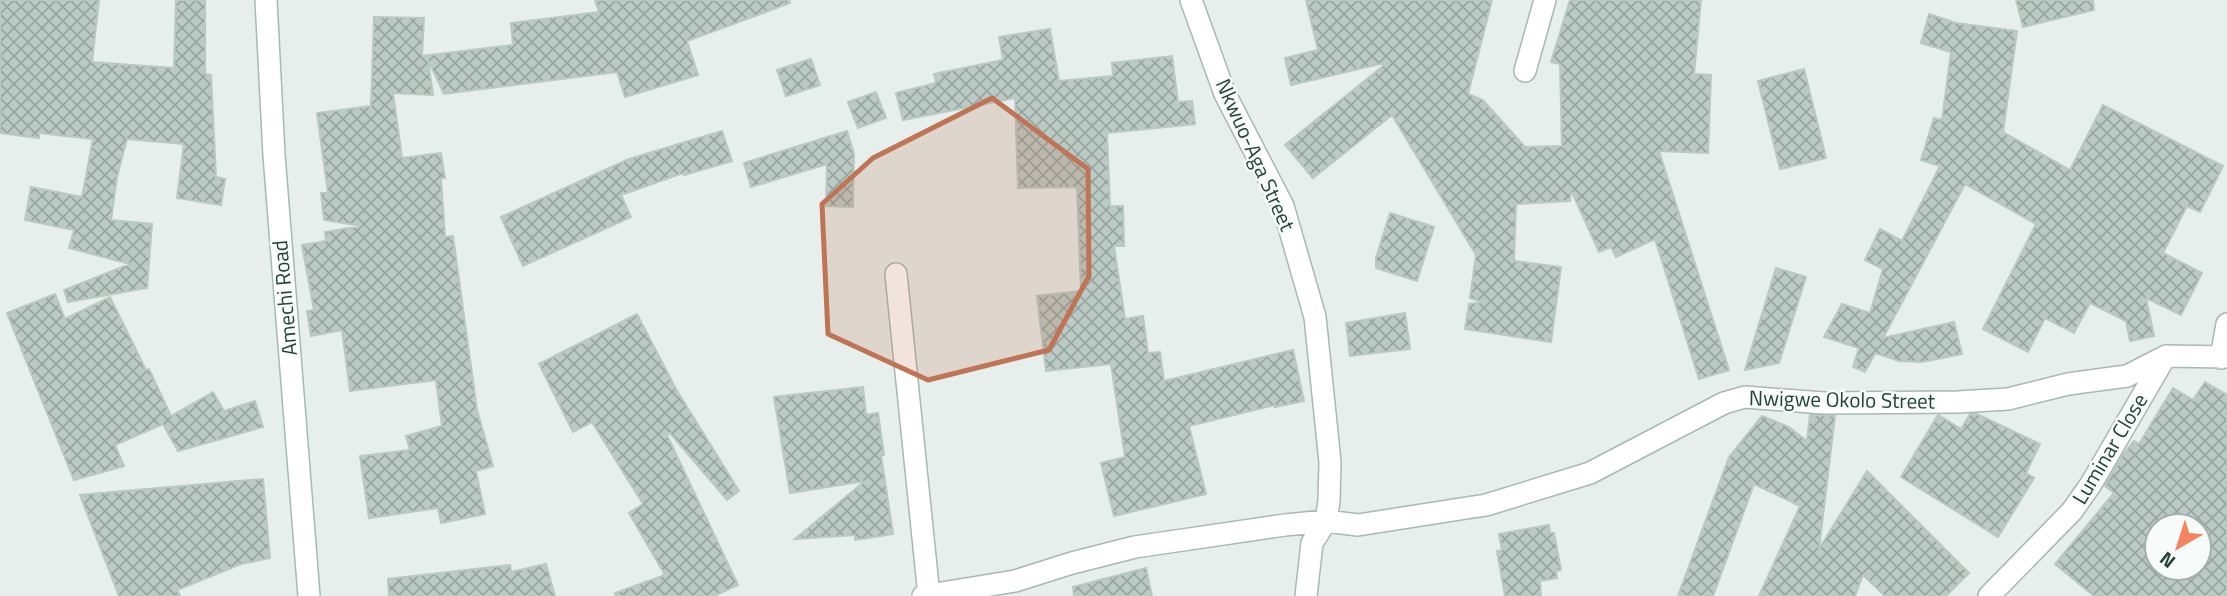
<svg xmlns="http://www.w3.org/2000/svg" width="2227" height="596" viewBox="0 0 2227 596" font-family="'Titillium Web',sans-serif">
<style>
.building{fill:url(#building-cross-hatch);stroke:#b8c9c2;stroke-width:2;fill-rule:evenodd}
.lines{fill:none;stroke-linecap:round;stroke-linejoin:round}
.minor-casing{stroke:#a8b8b2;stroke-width:24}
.secondary-casing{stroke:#a4bbb3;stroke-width:24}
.minor{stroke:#fff;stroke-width:21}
.secondary{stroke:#fff;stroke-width:21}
.marked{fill:#c07456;fill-opacity:0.2;stroke:#c07456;stroke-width:5;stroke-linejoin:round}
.labels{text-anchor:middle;stroke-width:5;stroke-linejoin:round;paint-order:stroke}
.street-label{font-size:21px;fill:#24423a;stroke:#f7fbf9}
</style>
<defs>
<pattern id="building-cross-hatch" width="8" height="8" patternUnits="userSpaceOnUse" patternTransform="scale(1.75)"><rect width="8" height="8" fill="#bbcac4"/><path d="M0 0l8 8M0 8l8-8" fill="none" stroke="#98a6a0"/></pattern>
</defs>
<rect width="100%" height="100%" fill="#e6efeb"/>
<path class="building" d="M0 0H99L92 62 174 68 176 0H205V74L211 75 216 177 225 179 221 205 177 198 184 144 127 139 117 177 111 220 152 224 147 288 68 302 64 290 130 264 69 248 74 230 25 220 31 187 82 197 93 139 39 133V138L0 133Z
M595 0H789L790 3 687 41 698 75 625 97 617 72 444 94 428 60 433 95 393 93 402 158 441 153 445 178H441L445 237 453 236 477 410 493 466 476 471 485 514 441 523 438 508 369 518 360 456 410 450 406 436 442 426 436 380 350 391 342 330 311 336 307 311 314 310 302 245 326 241 325 232 361 226 324 220 321 193H328L317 113 371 106 374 17 424 18 422 56 513 45 511 23 599 12Z
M1306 0H1492L1468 94 1483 100 1525 147 1562 146 1560 64 1551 62 1570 0H1701L1694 74 1711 75 1708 153 1659 151 1729 370 1699 379 1655 239 1616 257 1611 247 1599 252 1571 190 1570 201 1516 204 1514 261 1561 267 1551 342 1465 329 1469 304 1482 302 1470 298 1476 255 1392 115 1313 178 1285 145 1388 62 1291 85 1285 58 1318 50Z
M2016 0H2093L2094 10 2023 27Z
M1929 14 1956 23 2017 31 2003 132 2070 170 2103 105 2223 166 2200 212 2187 206 2163 253 2202 273 2181 315 2146 298 2154 336 2130 341 2126 321 2090 303 2074 333 2045 318 2028 352 1983 329 2036 224 1965 184 1883 338 1954 322 1962 354 1922 362 1899 361 1875 353 1865 372 1853 367 1859 348 1824 337 1842 304 1870 313 1883 269 1865 260 1880 229 1902 241 1940 166 1921 160 1934 118 1942 120 1951 52 1921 43Z
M1050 29 1059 81 1113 76 1112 63 1172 56 1178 102 1192 101 1195 124 1107 133 1110 206H1123L1124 246H1114L1125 319 1143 316 1148 353 1160 352 1164 381 1293 350 1304 401 1275 407V405L1189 426 1206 494 1114 516 1101 463 1125 457 1111 364 1046 371 1037 296 1081 291 1077 187 1018 188 1015 98 903 120 896 93 936 83 934 74 1003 60 999 37Z
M811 59 820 85 786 96 777 70Z
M1804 69 1826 158 1780 169 1758 81Z
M876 92 886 118 858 128 848 102Z
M722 131 732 161 684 175 683 173 621 195 631 217 523 266 501 217 629 159Z
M847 131 854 154 853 207 826 206 827 164 751 187 744 163Z
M1390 213 1434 227 1417 281 1376 268V258Z
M1776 268 1806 277 1779 363 1745 370Z
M55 294 65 319 110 297 146 370 149 369 171 416 213 392 224 411 255 401 263 427 178 451 163 424 115 445 124 466 74 480 7 313Z
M1405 313 1410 349 1350 356 1346 323Z
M637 314 676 389 739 491 727 500 670 433 667 435 738 585 714 596H616L615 593 665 575 629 513 643 504 592 422 573 432 539 364Z
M2205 382 2227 395V596H2094L2055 564 2114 493 2105 486 2124 453 2134 441 2139 444 2173 388 2193 400ZM2157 526H2199V568H2157Z
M863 387 866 415 878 413 884 455H881L893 534 855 540V535L795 539 865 481 790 493 774 397Z
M1970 414H1977L2040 444 2026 473 2034 478 1998 537 1901 477 1938 415 1961 429Z
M1810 415 1835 416 1819 549 1867 471 1969 573 1946 596H1885L1863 575 1855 596H1759L1800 506 1754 484 1713 596H1678L1729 457 1762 416 1789 427 1807 441Z
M263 479 270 558 241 564 177 590 180 596H119L80 495Z
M1549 525 1550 533H1554L1561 570 1556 571 1557 578 1540 581 1541 596H1505L1497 551 1502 550 1499 534Z
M546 564 555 596H389L388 579 510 565 511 572Z
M1146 568 1152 596H1074L1073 587Z"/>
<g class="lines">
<defs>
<path id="minor" d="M1191 0 1225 94 1283 206 1315 317 1330 462 1329 501 1326 521 1312 543 1306 596
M1525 71 1545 0
M896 274 929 596
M2221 358 2227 324
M923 596 1015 581 1072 563 1135 547 1285 525 1326 521 1358 525 1486 505 1590 473 1724 403 1745 397 1823 403 1958 402 2008 399 2068 384 2127 376 2166 356 2227 357
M1989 596 2072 511 2091 484 2165 357"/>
<path id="secondary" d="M266 0 274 155 309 596"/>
</defs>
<use href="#minor" class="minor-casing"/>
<use href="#secondary" class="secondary-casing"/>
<use href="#minor" class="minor"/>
<use href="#secondary" class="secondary"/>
</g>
<path class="marked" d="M992 98 1088 169 1089 276 1049 350 928 380 828 334 822 204 873 158Z"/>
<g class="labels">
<g class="street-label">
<text transform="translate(1255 155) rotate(66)" y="7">Nkwuo-Aga Street</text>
<text transform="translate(285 298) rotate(-95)" y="7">Amechi Road</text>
<text transform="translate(1842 400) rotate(1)" y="7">Nwigwe Okolo Street</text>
<text transform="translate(2110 449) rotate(-59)" y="7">Luminar Close</text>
</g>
</g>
<g transform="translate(2178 547) rotate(219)"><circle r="33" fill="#f7fbf9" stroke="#a3b1ad" stroke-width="2"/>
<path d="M0-5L12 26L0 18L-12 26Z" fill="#f4845f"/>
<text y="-10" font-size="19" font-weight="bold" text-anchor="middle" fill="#24423a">N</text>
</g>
</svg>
